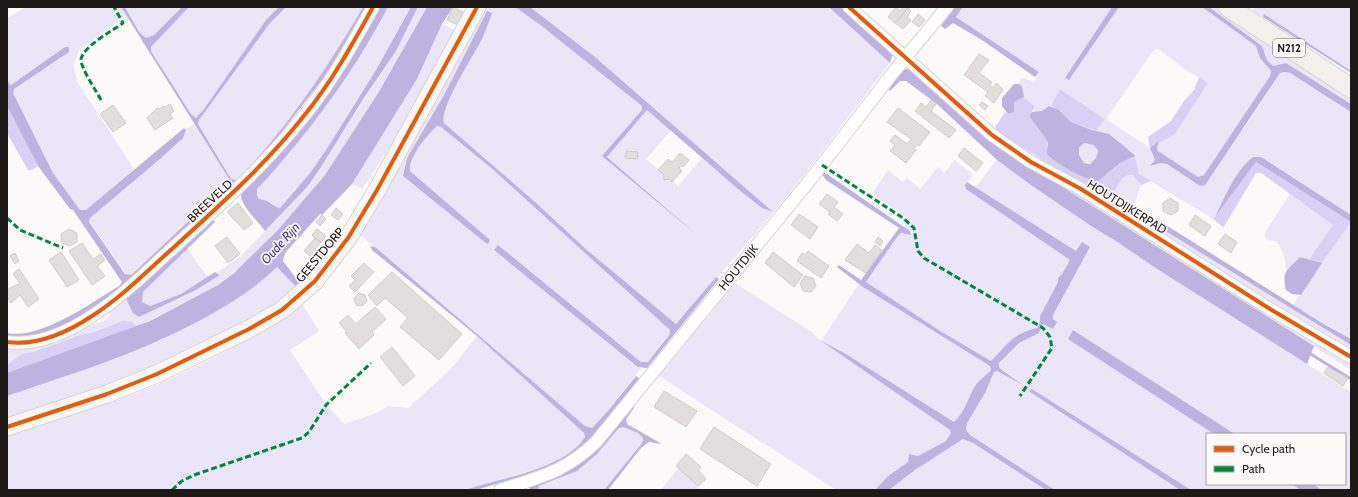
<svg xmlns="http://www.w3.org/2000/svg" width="1358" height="497" viewBox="0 0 1358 497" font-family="Cabin,sans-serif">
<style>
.green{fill:#eae5f7}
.forest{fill:#dad0f5}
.water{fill:#beb2e0;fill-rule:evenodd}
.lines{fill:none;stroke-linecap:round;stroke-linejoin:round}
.stream{stroke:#beb2e0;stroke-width:3}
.building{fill:#e2dedc;stroke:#cfccc9}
.street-casing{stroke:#d7d4d1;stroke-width:14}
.secondary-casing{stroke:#d7d4d1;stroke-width:19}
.primary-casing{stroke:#d6d4d3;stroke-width:21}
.street{stroke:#fffefe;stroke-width:12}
.secondary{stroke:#f9f7f5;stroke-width:17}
.primary{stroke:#f4efeb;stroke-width:19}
.quiet{stroke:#00873e;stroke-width:3;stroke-dasharray:6 3;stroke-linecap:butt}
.cycleway-casing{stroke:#fef9f6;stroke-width:6}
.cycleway{stroke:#e8590c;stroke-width:4}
.labels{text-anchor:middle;stroke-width:3.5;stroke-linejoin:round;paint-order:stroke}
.shield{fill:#fef9f6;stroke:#605c59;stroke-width:1}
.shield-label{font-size:11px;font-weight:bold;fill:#1d1916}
.street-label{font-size:12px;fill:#1d1916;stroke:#fef9f6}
.water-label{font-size:13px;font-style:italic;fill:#503686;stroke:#fef9f6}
</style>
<rect width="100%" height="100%" fill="#fcfaf8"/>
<path class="green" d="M26 7H121L126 16 80 49 73 65 78 83 134 169 118 185 86 210H80L53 173 12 93 14 89 36 68 10 85 7 81V18Z
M125 7H182L154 35 146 38 139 32Z
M189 7H279L266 20 204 109 196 118 191 114 151 51V47Z
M286 7H363C327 69 287 128 237 180L231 179 198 124 199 120 270 23Z
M388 7H411L376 70 328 147 310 173 280 208C273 207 270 200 259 199L257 196 256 189C272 174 285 157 299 141 333 99 363 55 388 7Z
M418 7H427L380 90 325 175 277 231 249 259 218 285 137 327 132 322 111 325 94 332 80 335 33 352 22 354 7 365V345L71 332 104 321 109 317 111 306 156 269 127 301 133 313 139 317 196 290 218 276 220 274 218 272 241 256 307 187 396 51Z
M483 7H515L539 24 642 106V110L603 156 674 215 607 157 647 110 671 130 646 159 678 186 702 158 762 207 772 212 595 57 530 7H829L890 63 805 174 757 232 676 324 587 250 534 201 444 123C439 108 474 55 481 39 485 31 488 22 492 13L487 11 444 95 407 158 403 176 487 244 489 243 490 240 410 171C408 157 425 141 433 130L437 126 441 127 490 167 670 330V334L648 362H641L498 245 494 250 641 368 607 412 592 428 585 426 358 233Z
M963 7H1112L1065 78 1069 80 1119 7H1202L1256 46 1260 58 1271 71 1270 76 1204 175 1198 177 1158 151 1157 148 1159 141 1175 134 1208 83 1183 68 1160 50 1156 49 1153 51 1106 119 1150 148 1155 161 1151 165 1161 163 1167 164 1200 186 1249 121 1280 73 1284 72 1290 73 1351 112V215L1261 157 1228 190 1215 217 1212 218 1143 177C1136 171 1135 163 1136 154L1102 133 1096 131 1105 119 1060 89 1051 106 1042 111 1033 112 1035 110 1023 95 1022 86 1019 84 1021 77 1034 82 1039 72 956 17Z
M1209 7H1217L1351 96V104L1286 63 1273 67 1267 60 1262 46Z
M1254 7H1351V71L1265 15 1263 17 1253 11Z
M442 24 455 30 415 110 362 189 352 184 417 79Z
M194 124 229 179C230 188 221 197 214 203V199L211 200 130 275H127L89 221 90 218 160 159 183 138 186 130Z
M994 129 1026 151 1105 199 1110 198 1122 179 1128 175H1133L1141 185 1134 205 1129 204 1128 208 1351 345V370L1012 155Z
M1078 153a10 10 0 1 1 20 0a10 10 0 1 1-20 0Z
M955 160 973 175 965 185 1070 260 1062 274 1058 278V282L1040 316V322L1037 328C1014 333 1006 345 991 361L942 332 866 282 897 237 901 233 911 235 910 231 904 227 909 219 872 194 888 170 903 182 907 178 920 189 938 167 944 173Z
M997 160 1091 226 1119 243 1154 267 1351 392V490H1322L1313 484H1345V434H1235L1073 330 1148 391 1214 434H1207V484H1291L1301 490H1191L1032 389 1029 390 1030 392 1180 490H1055L970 435 966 430 967 423 985 393 994 372 996 371 1019 382 999 367V363L1019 343 1039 333 1043 324 1053 328 1055 326 1053 315 1090 247 1076 251 975 188Z
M1290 194 1333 225 1309 259 1300 257 1286 271C1285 259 1283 250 1276 241L1267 240 1264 234Z
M1351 222V339L1293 305Z
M187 249 207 276 211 275 181 294 150 306 142 302 141 298 143 292Z
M277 267 298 289 268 312 135 378 7 421V396C89 368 175 344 246 291 256 284 268 277 277 267Z
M735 283 812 332 821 341 859 284 990 366 991 369C986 375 979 380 975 386 968 398 965 412 954 422L846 354 824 343 950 430 952 433 946 441 918 456 909 454 908 462 888 476 875 490H836L659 376Z
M303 305 319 331 290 350 324 401 344 424 374 414 389 406 408 408 451 369 477 336 584 433 585 437 581 445 567 456 548 465 465 490H7V434C56 419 106 406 154 386 206 364 255 336 303 305Z
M623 427 638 433 643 438 642 443 604 490H538L539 486C562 478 577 472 595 455 605 447 611 432 623 427Z
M963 439 973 443 1046 490H889L915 470Z
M678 468 693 480 701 490H661Z"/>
<path class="forest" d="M1199 77 1208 83 1175 134 1150 148 1148 137 1171 121 1184 101 1194 90Z
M1060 89 1105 119 1096 131 1071 122 1058 109 1051 106Z
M1024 97 1035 107 1029 116 1046 139 1050 157C1073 173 1080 171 1107 174L1120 163 1135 157 1139 174 1151 181 1141 185 1133 175H1128L1122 179 1110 198 1105 199 998 132 994 129 1005 112 1008 114 1014 108V102Z
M7 106 38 166 32 170H28L7 133Z
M1256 162 1351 222 1322 263 1309 259 1333 225 1261 173H1256L1225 225 1223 227 1212 218 1215 217Z
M122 321 132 322 137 327 7 373V365L22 354 33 352 80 335 94 332Z"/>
<path class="water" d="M121 7H125L139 32 146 38 154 35 182 7H189L151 47V51L191 114 196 118 204 109 266 20 279 7H286L270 23 199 120 198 124 231 179 237 180C287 128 327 69 363 7H367L325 76 281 133 259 162 224 193 229 183V179Z
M380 7H388C363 55 333 99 299 141 285 157 272 174 257 189V196L259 199C270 200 273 207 280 208L310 173 328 147 376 70 411 7H418L396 51 364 98 319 170 307 187 265 231C259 223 241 205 241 196 241 191 272 162 277 157 317 111 350 60 380 7Z
M427 7H453L442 24 417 79 352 184 322 215 320 214 285 253 283 261 302 286 298 289 277 267C259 285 237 299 215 312 150 350 78 372 7 396V373L150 321 218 285 234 273 277 231 325 175 380 90Z
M515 7H530L595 57 773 212 762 208 738 189 647 110 607 157 697 235 602 156 642 110V106L539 24Z
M829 7H844L893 53 890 63Z
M955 7H963L956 17 1039 72 1035 77 982 40 953 23 945 29 941 26Z
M1112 7H1119L1069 80 1065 78Z
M1202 7H1209L1262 46 1267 60 1273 66 1286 63 1351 104V112L1290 73 1284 72 1280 73 1205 185 1200 186 1167 164 1161 163 1150 166 1155 160 1150 148 1159 141 1157 148 1158 151 1198 177 1204 175 1270 76 1271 71 1260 58 1256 46Z
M487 11 492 13C489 21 486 30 482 39 474 55 439 108 444 123L534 201 587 250 676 324 716 277 719 279 647 368 638 367 494 250 498 245 641 362H648L670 334V330L490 167 441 127 437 126C427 136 408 157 410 171L490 240 489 243 487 244 403 176 407 158 444 95Z
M1264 14 1351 71V73L1263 17Z
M65 47H69V52L14 89 13 93 53 173 80 210H86L184 128 186 130 183 138 160 159 90 218 89 222 125 274 131 275 211 200 215 201 120 289C88 311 49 344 7 335V333C40 340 91 303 119 286L122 282 73 210 70 209 38 166 7 106V81L11 85Z
M907 69H910L1012 155 1314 346 1307 364 1154 267 1119 243 1091 226 1031 185 997 160 937 104 906 81H900L890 91 888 88 903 70Z
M1014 84H1019L1022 86 1024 97 1014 102V112L1008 114 1002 106V98Z
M1049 106 1058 109 1071 122 1092 130 1109 134 1136 156 1120 163 1098 181C1085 180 1056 164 1047 154L1048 144 1046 139 1029 116 1032 112 1042 111ZM1084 143 1094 145 1098 151 1096 158 1090 164 1084 163 1079 155V148Z
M1253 157H1261L1351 215V222L1256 162 1215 217C1225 197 1235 171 1253 157Z
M824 172 910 231 911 235 901 233 897 237 866 282 942 332 991 361C1008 344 1012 334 1037 328L1040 322V316L1058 282V278L1062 274 1070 260 966 189 965 185 967 182 1076 251 1082 242 1090 247 1053 315V319L1057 322 1053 329 1043 324 1039 333 1019 343 999 363V367L1002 370 1023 385 997 371 994 372 985 393 967 423 966 430 970 435 1055 490H1046L973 443 963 439 915 470 889 490H875L888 476 908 462 909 454 918 456 946 441 951 433 950 430 821 341 846 354 954 422C965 412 968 398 975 386 979 380 986 375 991 370L990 366 863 287 837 267 839 265 861 280 899 228 826 180 822 174Z
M1129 204 1134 205 1322 323 1351 339V345L1128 208Z
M213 219 215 222 143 292 142 302 150 306 181 294 215 272 220 275 196 290 139 317 133 313 127 301V297L156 269Z
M370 246 375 247 585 426 592 428 607 412 636 376 640 379 582 449 550 468 476 490H465C499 478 566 469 585 437L584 433 477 336 372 250Z
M1300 257 1322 263 1301 295 1292 294 1286 290C1281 270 1288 270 1300 257Z
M1073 330 1235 434H1214L1068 339Z
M1032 389 1191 490H1180L1030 392 1029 390Z
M633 406 634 408 626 419 627 424 662 444 649 442 641 448 608 490H604L642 443 643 438 638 433 623 427 618 429 597 454 577 471 539 486 538 490H530L529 486C583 470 599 447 633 406Z
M1291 484H1313L1322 490H1301Z"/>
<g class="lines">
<path class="stream" d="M1309 353 1351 379"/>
</g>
<path class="building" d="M453 7 465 13 458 25 447 20Z
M896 7 900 11 903 7 908 8 895 23 888 17Z
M908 8 911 11 907 17 911 20 903 29 895 23Z
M918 14 925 20 919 27 912 22Z
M979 54 989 60 979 73 992 82 990 85 993 88 996 83 1003 89 994 103 985 96 988 92 964 75Z
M931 100 936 104 931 111 956 130 949 138 915 111 921 103 926 107Z
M982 102 988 106 985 110 979 105Z
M170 104 174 111 170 114 173 118 155 130 147 118 157 108 159 109 164 106 166 107Z
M113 105 126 123 113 132 100 114Z
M898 108 930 132 919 146 917 144 914 149 916 150 906 163 890 151 895 145 890 141 895 135 907 144 911 139 887 122Z
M964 148 983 163 976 171 958 156Z
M626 151 638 152 637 159 625 158Z
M680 153 689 160 683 167 681 165 679 168 682 171 672 182 669 179 664 180V175L658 170 668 159 672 162Z
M827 194 838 202 834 207 843 214 837 221 828 214 830 212 819 204Z
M1170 198 1178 203V211L1171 215 1163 211V203Z
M238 203 253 223 244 230 227 212Z
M336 208 343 214 338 220 331 215Z
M799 214 818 227 810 239 791 225Z
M322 215 326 219 320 226 316 222Z
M1195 215 1211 226 1205 236 1189 225Z
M69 229 77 233V242L70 246 62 243 61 234Z
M317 229 326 236 321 243 312 235Z
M1225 234 1237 242 1231 253 1218 244Z
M227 237 240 254 228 263 215 246Z
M878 237 883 241 880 246 875 242Z
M315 238 321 242 315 249 322 255 317 262 304 251Z
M82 243 93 259 101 254 105 260 97 266 105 276 92 285 69 251Z
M857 244 869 253 875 245 882 250 866 273 845 260Z
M808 251 829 266 821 278 797 261 802 253 805 255Z
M61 252 79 280 67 287 49 260Z
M773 252 803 275 794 287 765 263Z
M15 253 19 261 15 264 10 256Z
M364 263 374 272 355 292 349 286 355 280 351 276Z
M19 269 39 299 28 307 20 295 11 303 7 297V290L20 283 13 274Z
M392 272 462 334 439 360 400 327 408 318 385 298 377 306 368 295Z
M805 276 813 278 816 286 811 292 803 291 800 283Z
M359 293 365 295 367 301 362 306 356 305 354 298Z
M375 307 386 319 372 332 374 335 359 349 345 333 347 332 339 323 348 315 356 324Z
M392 347 415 376 403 386 380 357Z
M1328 367 1348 378 1343 386 1324 373Z
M664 391 697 411 686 427 654 407Z
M714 427 771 464 757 486 700 449Z
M686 454 701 467 698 470 706 479 698 486 676 466Z"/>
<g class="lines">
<defs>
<g id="street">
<path d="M849 7 992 135 1031 162 1081 189 1270 309 1351 357"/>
<path d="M7 342C37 346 68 332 92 316 122 297 147 271 173 248 219 206 265 165 303 117 331 83 352 45 373 7"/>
<path id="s1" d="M500 490C540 477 565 472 596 442L810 180 892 74 947 7"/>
</g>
<path id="secondary" d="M7 427 107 394 157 374 249 329 282 310 315 281 348 238 377 190 477 7"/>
<path id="primary" d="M1228 7 1351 88"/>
</defs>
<use href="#street" class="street-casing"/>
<use href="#secondary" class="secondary-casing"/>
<use href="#primary" class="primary-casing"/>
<use href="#street" class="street"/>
<use href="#secondary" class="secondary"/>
<use href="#primary" class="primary"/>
<path class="quiet" d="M101 100C97 92 80 67 81 59 84 46 112 31 123 23L114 7
M822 165 903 218 914 228 918 251 924 258 1043 328 1050 337 1052 348 1020 396
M7 218 20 230 63 248
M172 490 182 481 194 475 302 438 309 432 326 405 371 363"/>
<defs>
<path id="cycleway" d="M849 7 992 135 1031 162 1081 189 1270 309 1351 357
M7 342C37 346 68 332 92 316 122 297 147 271 173 248 219 206 265 165 303 117 331 83 352 45 373 7
M7 427 107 394 157 374 249 329 282 310 315 281 348 238 377 190 477 7"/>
</defs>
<use href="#cycleway" class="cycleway-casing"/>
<use href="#cycleway" class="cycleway"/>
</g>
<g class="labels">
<rect class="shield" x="1273" y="39" width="32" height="18" rx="3"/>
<g class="shield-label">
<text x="1289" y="52">N212</text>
</g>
<g class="street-label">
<text transform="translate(210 201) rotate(-43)" y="4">BREEVELD</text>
<text transform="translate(1127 207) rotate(32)" y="4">HOUTDIJKERPAD</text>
<text transform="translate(320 255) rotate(-50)" y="4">GEESTDORP</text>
<text dy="4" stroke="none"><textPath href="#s1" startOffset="334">HOUTDIJK</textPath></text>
</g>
<g class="water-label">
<text transform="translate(280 243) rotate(-48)" y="5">Oude Rijn</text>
</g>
</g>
<rect width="1358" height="497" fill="none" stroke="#1d1916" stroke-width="16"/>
<rect x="1206" y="433" width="140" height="52" fill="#fef9f6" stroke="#a49f9c"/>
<rect x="1214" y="446" width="20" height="6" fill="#e8590c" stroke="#a49f9c"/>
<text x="1242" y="453" font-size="12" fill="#1d1916">Cycle path</text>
<rect x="1214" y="466" width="20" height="6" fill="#00873e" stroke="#a49f9c"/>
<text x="1242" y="473" font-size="12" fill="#1d1916">Path</text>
</svg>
